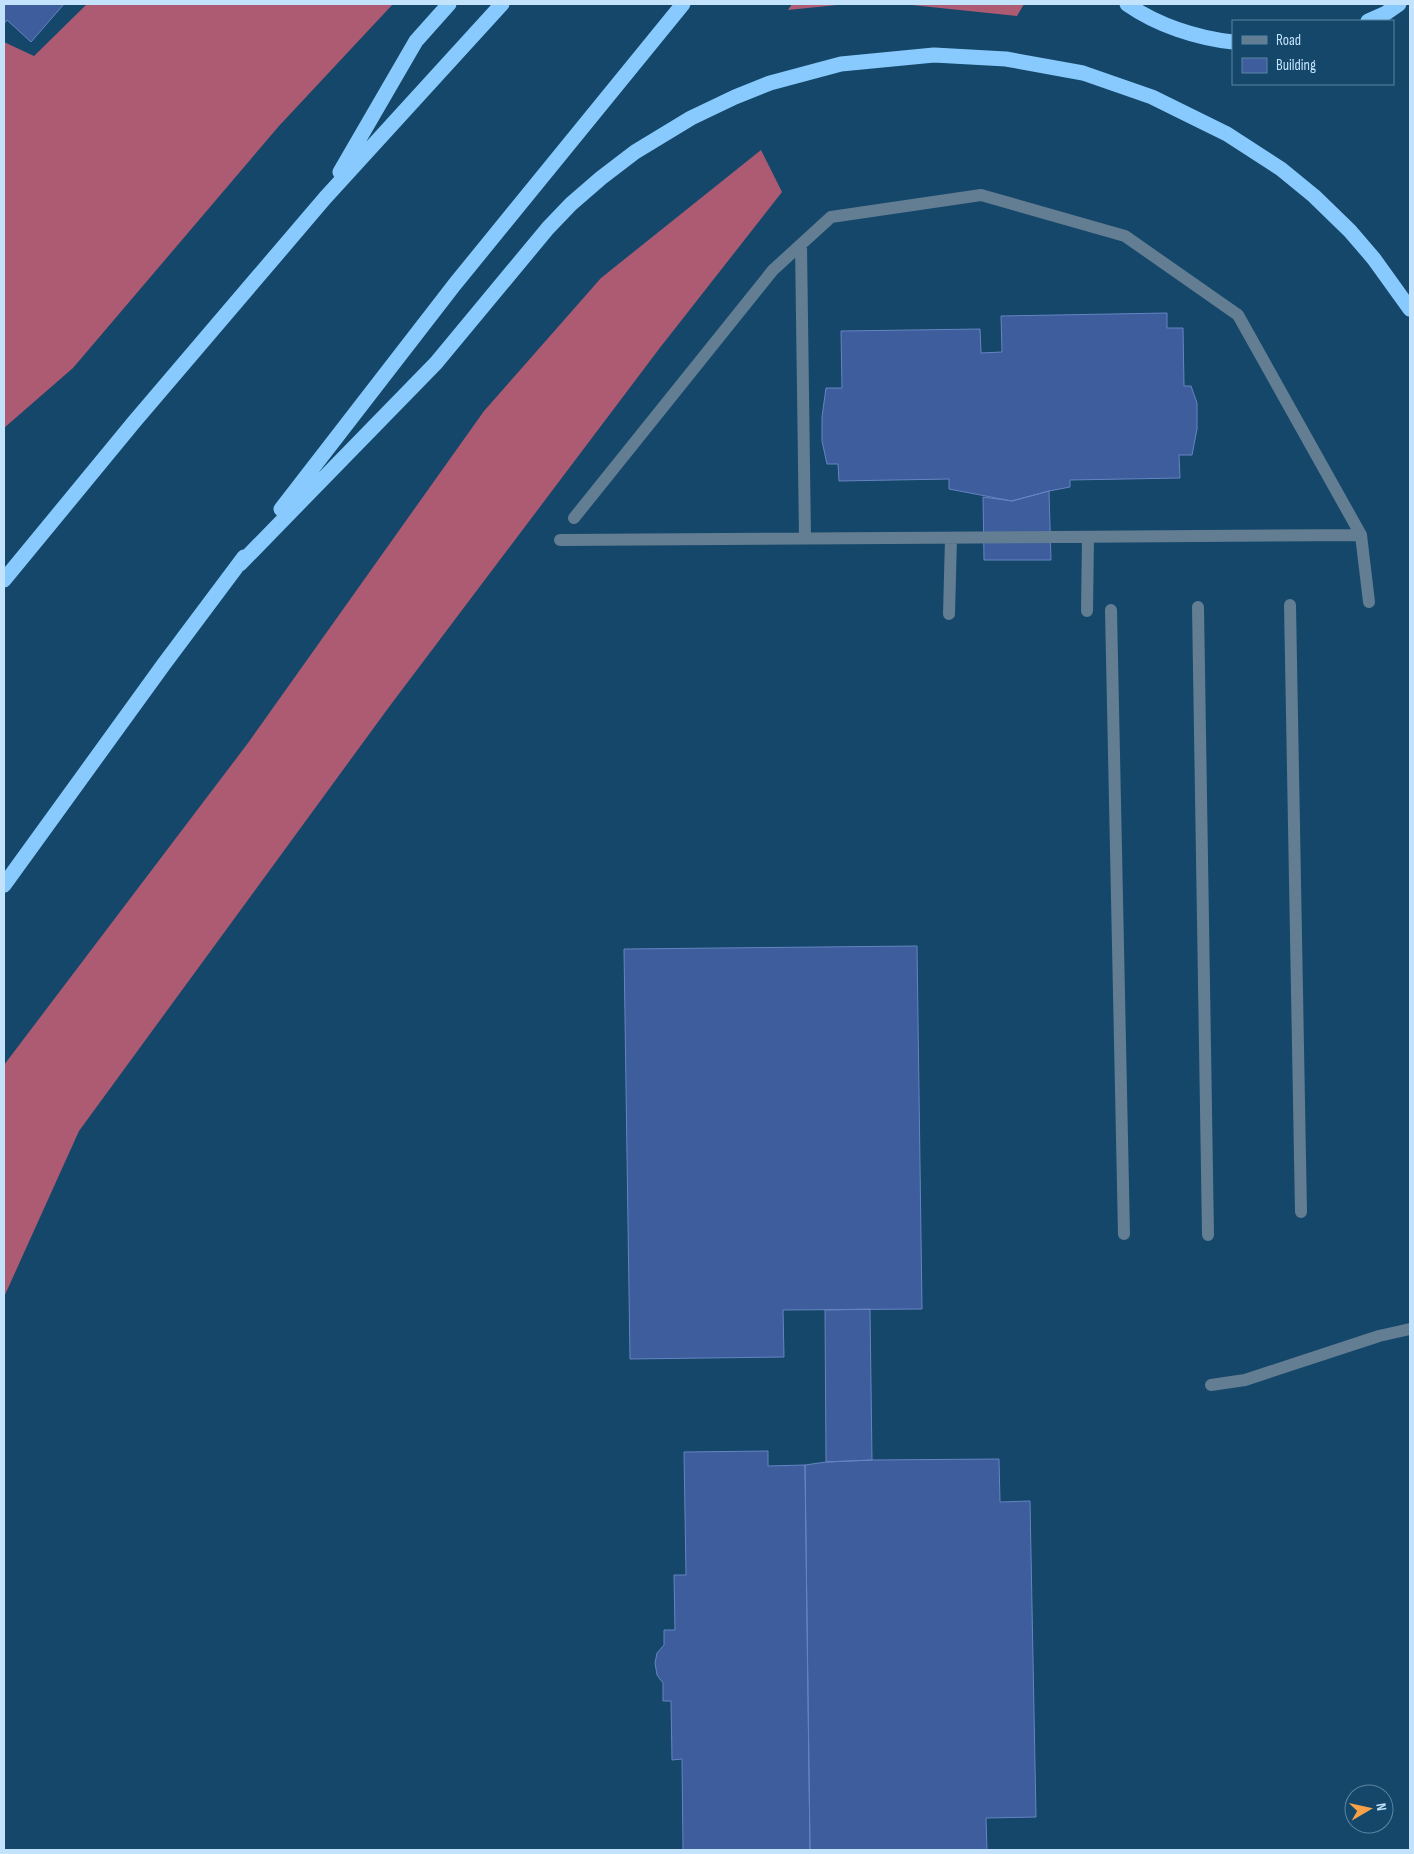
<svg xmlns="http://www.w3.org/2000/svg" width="1414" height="1854" viewBox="0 0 1414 1854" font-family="'Sofia Sans Condensed',sans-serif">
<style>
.forest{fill:#ac5b72}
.building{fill:#3e5d9d;stroke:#6684c1}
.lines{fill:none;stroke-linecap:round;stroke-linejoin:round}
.minor{stroke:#637d92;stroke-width:12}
.highway{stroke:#88cafd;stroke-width:15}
</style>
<rect width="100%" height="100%" fill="#144769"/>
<path class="forest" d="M87 4H393L279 126 73 368 4 428V42L34 56Z
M792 4H847L788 10Z
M902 4H1024L1017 16Z
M761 150 782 192 659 349 389 707 79 1131 4 1297V1065L248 743 484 411 601 278Z"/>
<path class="building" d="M4 4H64L31 42 7 20 4 24Z
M1167 313V328H1183L1184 386H1191L1197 403V429L1192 455H1179L1180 478 1070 480V487L1049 491 1012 501 949 489V479L839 481 838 464H827L822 441V417L826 388H842L841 331 980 329 981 353 1002 352 1001 316Z
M1049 491 1051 560H984L983 497 1012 501Z
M917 946 922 1309 783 1310 784 1357 630 1359 624 949Z
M870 1309 872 1460 826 1462 825 1310Z
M768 1451V1466L805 1465 810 1850H683L682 1759 672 1760 671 1701H663V1683L657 1675 655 1663 657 1653 664 1645V1630H675L674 1575H686L684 1452Z
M999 1459 1000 1502 1030 1501 1036 1817 986 1818 987 1850H810L805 1465 826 1462 872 1460Z"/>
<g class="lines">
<path class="minor" d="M801 245 805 538
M574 518 773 270 831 217 981 195 1125 236 1238 315 1361 535 1369 602
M560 540 1361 535
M1290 605 1301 1212
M1198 607 1208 1235
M1111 610 1124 1234
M1087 611 1088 537
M949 614 951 538
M1211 1385 1245 1380 1379 1336 1410 1329"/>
<path class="highway" d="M1127 4C1157 25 1196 38 1233 42
M1368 21 1386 13 1399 4
M340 172 416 41 449 4
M281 509 455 284 683 4
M240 564 436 363 548 228 571 204 601 178 635 152 691 118 735 97 770 83 841 64 934 55 1006 59 1083 73 1152 97 1227 134 1281 169 1314 196 1350 231 1374 259 1410 309
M4 580 134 422 325 198 502 4
M4 885 164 664 244 557"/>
</g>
<rect width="1414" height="1854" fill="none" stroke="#c3e3fd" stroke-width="10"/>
<rect x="1232" y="20" width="162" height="65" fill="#144769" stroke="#5a85a4"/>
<rect x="1242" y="36" width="25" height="8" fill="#637d92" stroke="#5a85a4"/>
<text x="1276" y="45" font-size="15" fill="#c3e3fd">Road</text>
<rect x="1242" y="58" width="25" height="15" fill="#3e5d9d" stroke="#5a85a4"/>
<text x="1276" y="70" font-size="15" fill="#c3e3fd">Building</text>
<g transform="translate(1369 1809) rotate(81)"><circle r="24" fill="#144769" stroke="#5a85a4"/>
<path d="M0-4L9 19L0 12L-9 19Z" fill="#f7a149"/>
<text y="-8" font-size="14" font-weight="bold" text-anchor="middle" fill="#c3e3fd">N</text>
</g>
</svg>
